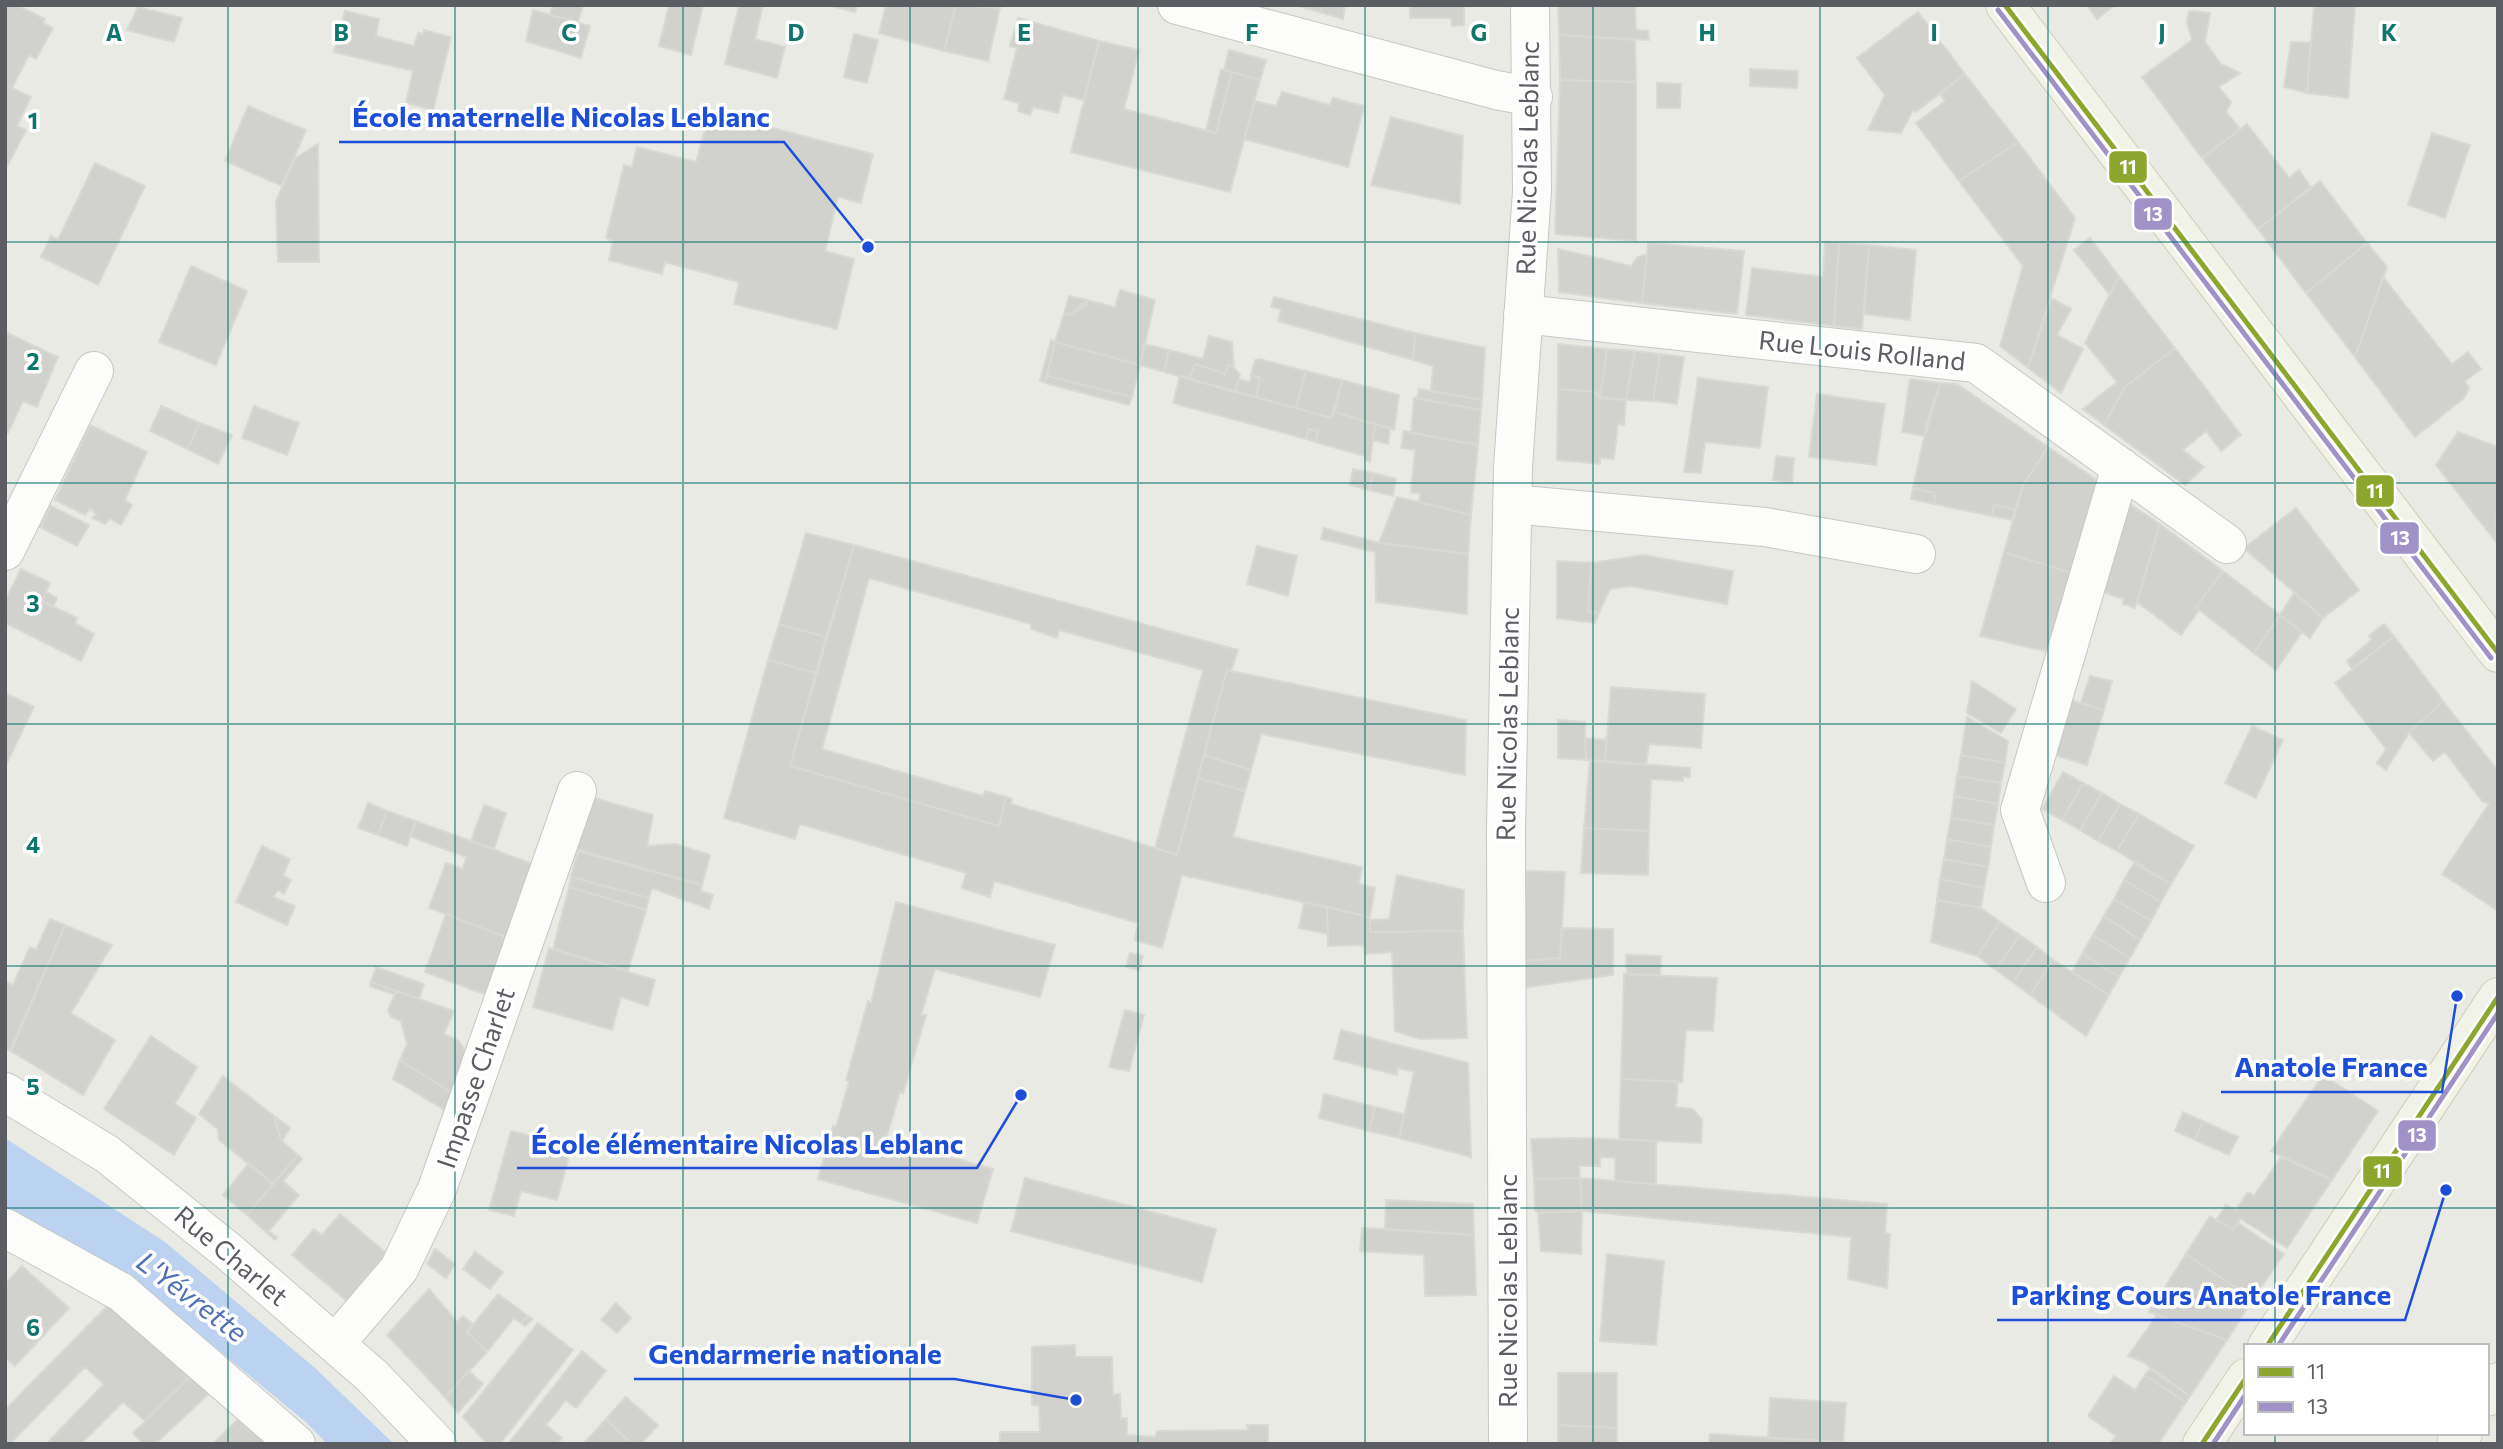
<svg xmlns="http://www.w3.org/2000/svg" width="2503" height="1449" viewBox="0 0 2503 1449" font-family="Commissioner,sans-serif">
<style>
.water{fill:#bcd2f1}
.building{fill:#d1d1ce;stroke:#d9d9d4;stroke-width:2}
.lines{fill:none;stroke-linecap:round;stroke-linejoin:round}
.minor-casing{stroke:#c7c7c5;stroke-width:40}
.major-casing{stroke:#d0cdb6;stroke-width:40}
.minor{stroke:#fcfcfb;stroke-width:38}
.major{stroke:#f1f2e8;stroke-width:38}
.bus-1-casing{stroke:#fff;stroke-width:10}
.bus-2-casing{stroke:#fff;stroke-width:10}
.bus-1{stroke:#8da62e;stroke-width:5}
.bus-2{stroke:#a092c6;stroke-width:5}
.grid{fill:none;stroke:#0f766e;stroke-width:2;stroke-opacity:0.55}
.labels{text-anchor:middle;stroke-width:7;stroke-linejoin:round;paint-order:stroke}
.street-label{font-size:26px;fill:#5b5d62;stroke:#fff}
.water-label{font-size:28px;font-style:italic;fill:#4f70b7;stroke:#fff}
.grid-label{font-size:23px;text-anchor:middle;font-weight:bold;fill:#0f766e;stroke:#fff;stroke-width:7;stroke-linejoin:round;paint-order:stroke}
.leader{fill:none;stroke:#1d4ed8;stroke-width:2.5}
.callout-dot{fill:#1d4ed8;stroke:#fff;stroke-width:2.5}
.callout-label{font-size:28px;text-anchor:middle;font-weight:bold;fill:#1d4ed8;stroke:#fff;stroke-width:7;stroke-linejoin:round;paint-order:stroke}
.line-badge{stroke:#fff;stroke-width:2.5}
.badge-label{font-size:19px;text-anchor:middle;font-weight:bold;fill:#fff}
</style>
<rect width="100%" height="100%" fill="#eaeae5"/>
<path class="water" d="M5 1138 165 1242 315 1368 394 1444H327L307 1423 132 1279 5 1208Z"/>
<path class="building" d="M5 5H17L45 19 43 23 53 28 36 59 29 55 12 88 31 97 17 126 26 130 5 170Z
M553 5H583L578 22 550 15Z
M669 5H703L691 55 659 46Z
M739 5H763L755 39 785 47 777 78 725 64Z
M828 5H857L855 12Z
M886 5H956L944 51 879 33Z
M956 5 1000 8 988 61 944 51Z
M1295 5H1321L1320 12Z
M1321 5H1345L1343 19 1320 12Z
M1410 5H1464V25L1452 26 1451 18H1410Z
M1558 5H1635L1636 30 1648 31 1649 40 1559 35Z
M2087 5H2115L2097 19Z
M2314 5H2355L2348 98 2307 93Z
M138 7 182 18 174 42 127 30Z
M533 10 590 26 581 58 526 41Z
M345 11 379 19 376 36 414 46 418 33 423 34 424 30 451 37 433 110 406 103 413 71 334 52Z
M2189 11 2210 13 2205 42 2221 64 2240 73 2219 87 2231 102 2226 112 2240 129 2202 158 2142 77 2192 40 2187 22Z
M1918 12 1965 74 1916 112 1913 110 1901 133 1868 130 1885 95 1857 58Z
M1018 18 1099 41 1084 100 1063 95 1058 113 1033 107 1030 115 1018 111 1019 103 1004 99 1017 48 1010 46Z
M854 34 878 40 867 83 844 77Z
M1559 35 1635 40 1636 82 1560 80Z
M1099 41 1139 50 1124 109 1216 133 1232 72 1260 80 1230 192 1071 152Z
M2291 42 2311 43 2307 93 2284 87Z
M1229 50 1266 60 1260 80 1224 70Z
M1750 69 1798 71 1797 88 1750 86Z
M1221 70 1232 72 1216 133 1206 130Z
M1965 74 2018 142 1959 181 1916 123 1945 101 1940 94Z
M1560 80 1636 82V241L1555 234Z
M1657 83 1681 84 1680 108H1657Z
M1282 92 1330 105 1333 98 1364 106 1348 167 1244 139 1255 101 1276 106Z
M248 106 306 130 282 186 225 161Z
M710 112 873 154 861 203 838 197 825 251 854 259 837 329 734 304 739 282 665 262 662 274 609 260 613 241 606 238 624 165 632 167 637 147 696 162Z
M1391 117 1463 136 1460 204 1371 185Z
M2247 124 2289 178 2299 170 2311 187 2258 229 2202 158Z
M2432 133 2470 145 2445 218 2408 205Z
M2018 142 2075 218 2028 368 2000 346 2023 266 1959 181Z
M318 144 319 262H278L276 201 294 159Z
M95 163 145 186 98 285 41 257 51 236 58 240Z
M2320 181 2367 243 2306 293 2258 229Z
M2090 238 2119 276 2110 295 2074 250Z
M1825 242 1839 243 1834 326 1746 315 1752 268 1823 277Z
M1648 243 1744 251 1737 314 1642 303Z
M1839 243 1869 245 1862 329 1834 326Z
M2367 243 2387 267 2355 357 2306 293Z
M1869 245 1916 250 1910 320 1864 314Z
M1558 249 1631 266 1638 257 1647 254 1642 303 1559 292Z
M191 266 247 291 216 365 159 342Z
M2119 276 2175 348 2124 388 2104 425 2083 409 2117 382 2085 343Z
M2383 277 2452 364 2468 352 2481 369 2465 381 2469 388 2464 398 2415 437 2355 357Z
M1120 290 1155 300 1140 365 1055 342 1064 314 1070 315 1087 300 1115 307Z
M1069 296 1087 300V304L1070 315 1064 314Z
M1274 297 1415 333 1413 360 1278 321 1281 309 1271 307Z
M2051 298 2071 309 2057 335 2083 349 2061 393 2028 368Z
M5 332 58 357 37 407 23 401 8 433 5 432Z
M1415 333 1485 348 1482 400 1431 391 1433 366 1413 360Z
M1209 336 1232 342 1234 367 1228 365 1225 374 1195 364 1189 379 1164 372 1169 350 1203 359Z
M1051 340 1055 342 1045 383 1040 381Z
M1055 342 1140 365 1132 397 1047 376Z
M1144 344 1169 350 1164 372 1140 365Z
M1558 344 1607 349 1600 397 1595 392 1558 389Z
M2175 348 2241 435 2221 451 2206 431 2183 450 2204 467 2185 485 2104 425 2124 388Z
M1607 349 1635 351 1626 400 1600 397Z
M1635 351 1660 354 1653 401 1626 400Z
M1660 354 1684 357 1677 404 1653 401Z
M1259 359 1306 371 1296 408 1256 397 1260 378 1251 375 1255 360Z
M1195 364 1225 374 1228 365 1234 367 1240 375 1235 392 1189 379Z
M1306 371 1342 380 1331 418 1296 408Z
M1251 375 1260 378 1256 397 1235 392 1239 379 1250 382Z
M1047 376 1132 397 1129 405 1045 383Z
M1180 376 1331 418 1335 412 1375 424 1370 462 1365 460V456L1315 442 1318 431 1309 429 1306 439 1173 403Z
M1698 378 1768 387 1760 448 1705 442 1701 473 1684 472Z
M1910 379 1940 383 1925 436 1902 432Z
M1342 380 1399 395 1394 430 1335 412Z
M1940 383 1957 384 2048 447 2023 485 2015 510 1994 505 1992 516 1934 504 1935 493 1913 488 1927 423Z
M1419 389 1482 400 1481 410 1417 398Z
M1558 389 1595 392 1598 398 1626 400 1624 425 1618 424 1614 459 1600 458V464L1557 460Z
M1817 394 1885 404 1876 465 1809 457Z
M1414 398 1481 410 1478 445 1411 433Z
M161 406 200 423 187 449 150 431Z
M254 406 299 423 287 455 242 438Z
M200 423 232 435 218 464 187 449Z
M1375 424 1390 428 1388 444 1373 440Z
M90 425 147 452 125 500 132 505 121 525 110 519 105 524 92 518 96 514 90 509 85 515 55 500Z
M1309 429 1318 431 1315 442 1306 439Z
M1404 431 1478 445 1471 515 1419 502 1420 494 1411 492 1415 450 1401 448Z
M2458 432 2498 447 2496 542 2436 465Z
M2048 447 2104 485 2074 574 2004 552 2023 485Z
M1776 456 1794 458 1792 483 1773 480Z
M1353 469 1373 473 1369 490 1350 485Z
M1373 473 1396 479 1393 496 1369 490Z
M1913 488 1935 493 1934 504 1911 499Z
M1397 497 1471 515 1468 554 1379 543Z
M2128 503 2160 524 2135 608 2123 604 2124 599 2099 591Z
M1994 505 2015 510 2012 520 1992 516Z
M51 506 89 525 77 546 40 527Z
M2296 508 2359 590 2323 618 2244 548Z
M2160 524 2223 571 2196 607 2199 610 2181 635 2137 602Z
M1324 528 1379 543 1468 554 1467 614 1376 602 1375 552 1321 539Z
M806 533 854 545 826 637 779 624Z
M854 545 1238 650 1231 671 1227 670 1177 855 1155 848 1203 670 1059 630 1057 638 1031 629V624L869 578 822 749 983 796 985 791 1006 797 999 826 790 766Z
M1257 546 1297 556 1288 596 1247 584Z
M2004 552 2074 574 2049 652 1980 636Z
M1643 555 1733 571 1727 604 1631 586 1610 589 1599 613 1588 612 1591 563Z
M1557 561 1591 563 1588 612 1599 613 1595 623 1557 618Z
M21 569 50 583 42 601 77 618 75 623 94 634 81 661 5 623V601Z
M2223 571 2280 615 2254 653 2196 607Z
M46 592 57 598 53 607 42 601Z
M2294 593 2323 618 2310 638 2280 615Z
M2280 615 2302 632 2276 670 2254 653Z
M779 624 826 637 816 673 768 660Z
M2384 624 2394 636 2352 669 2347 661 2372 639 2369 636Z
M2394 636 2443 701 2409 733 2386 770 2377 763 2386 749 2335 683Z
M768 660 816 673 790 766 999 826 1006 797 1012 799 1011 804 1177 855 1198 778 1245 791 1233 837 1362 867 1359 884 1375 888 1370 917 1182 875 1162 948 1135 940 1138 923 994 881 990 897 962 888 966 873 800 824 795 839 724 818Z
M1227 670 1466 720 1465 775 1261 734 1251 770 1204 755Z
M2090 676 2112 681 2104 710 2081 703Z
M1972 681 2016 709 2001 733 1967 713Z
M1611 687 1705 694 1701 748 1649 744 1646 765 1605 762Z
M5 693 34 707 5 767Z
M2071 700 2104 710 2087 765 2055 755Z
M2443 701 2498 771V911L2442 874 2489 804 2482 801 2445 752 2433 761 2409 733Z
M1967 717 2008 741 2005 763 1961 755Z
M1558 720 1585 722 1586 760 1558 758Z
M2252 726 2283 740 2256 798 2225 783Z
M1585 738 1607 740 1605 762 1586 760Z
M1204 755 1251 770 1245 791 1198 778Z
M1961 755 2005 763 2001 783 1957 776Z
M1590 760 1690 768V777H1683V781L1651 779 1649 831 1584 828Z
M2063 772 2083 783 2062 820 2042 809Z
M1957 776 2001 783 1998 804 1954 796Z
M2083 783 2102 793 2080 830 2062 820Z
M2102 793 2120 804 2098 841 2080 830Z
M1954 796 1998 804 1994 825 1951 818Z
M594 798 653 815 647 846 676 844 710 855 702 885 572 848Z
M368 803 387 811 378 835 358 828Z
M2120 804 2139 814 2117 851 2098 841Z
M484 805 506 813 494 849 471 841Z
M387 811 416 821 407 846 378 835Z
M2139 814 2194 846 2171 884 2117 851Z
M1951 818 1994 825 1991 847 1947 839Z
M416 821 533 864 506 937 429 908 446 863 463 869 466 857 411 837Z
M1584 828 1649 831 1648 875 1581 873Z
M1947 839 1991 847 1988 867 1944 859Z
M262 846 290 859 283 876 291 880 284 894 278 890 273 897 295 906 287 925 236 902Z
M578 851 702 885 701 891 713 895 709 909 652 888 649 898 571 877Z
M1944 859 1988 867 1984 888 1940 879Z
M2134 863 2171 884 2161 902 2124 880Z
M1522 871 1565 872 1560 958 1523 961Z
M1397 875 1464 890 1463 931 1370 932V920L1389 919Z
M571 877 649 898 646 910 569 887Z
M1940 879 1984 888 1981 908 1937 900Z
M2124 880 2161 902 2151 921 2114 899Z
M569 887 646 910 628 971 553 949Z
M2114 899 2151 921 2140 940 2104 916Z
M1937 900 1981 908 2000 922 1977 956 1931 942Z
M896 902 1055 945 1040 997 935 969 921 1015H926L903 1094 900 1092 886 1139 993 1169 977 1223 818 1179 833 1126 836 1127 849 1082 846 1080 868 1001 871 1003Z
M1304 902 1327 907 1328 934 1299 928Z
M1327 907 1370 917V932L1463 931 1467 1038 1420 1039 1395 1031 1392 952 1365 954 1364 945 1328 946Z
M446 914 506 937 486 995 425 972Z
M2104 916 2140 940 2130 958 2093 935Z
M50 919 65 925 10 1051 5 1048V981L13 985 30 947 36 950Z
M2000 922 2020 935 1996 970 1977 956Z
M65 925 112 945 71 1013 115 1040 83 1095 11 1051Z
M1562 928 1613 929V975L1523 988V961L1560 958Z
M2020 935 2037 947 2013 982 1996 970Z
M2093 935 2130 958 2119 977 2082 954Z
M2037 947 2053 960 2030 995 2013 982Z
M549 948 655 980 648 1006 621 997 612 1030 533 1007Z
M1130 953 1143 956 1139 970 1126 967Z
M2082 954 2119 977 2109 995 2072 972Z
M1626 955 1661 956 1660 975 1627 974Z
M2053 960 2109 995 2086 1036 2030 995Z
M376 967 424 984 419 999 371 982Z
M1624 974 1717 978 1713 1031 1686 1030 1682 1082 1621 1079Z
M371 982 396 991 395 995 370 986Z
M396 991 454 1011 444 1034 459 1041 466 1053 452 1093 400 1060 407 1044 401 1021 391 1017 388 1010Z
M1125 1010 1144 1015 1129 1071 1109 1067Z
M1341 1030 1468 1063 1471 1157 1399 1138 1414 1072 1398 1068 1397 1075 1334 1059Z
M151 1036 197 1067 175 1104 196 1118 174 1155 104 1109Z
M400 1060 452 1093 445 1110 393 1079Z
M2323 1075 2378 1111 2332 1180 2271 1151Z
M223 1076 274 1116 282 1141 298 1155 273 1184 219 1140 218 1129 199 1114Z
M1621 1079 1678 1082 1676 1107 1693 1109 1702 1120 1701 1143 1619 1139Z
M1324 1094 1375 1107 1369 1131 1319 1118Z
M1375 1107 1404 1114 1399 1138 1369 1131Z
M2183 1112 2203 1121 2195 1140 2175 1131Z
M274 1116 290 1128 282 1141 280 1138Z
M2203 1121 2238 1137 2229 1155 2195 1140Z
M511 1131 572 1146 557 1200 521 1191 514 1216 489 1210Z
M1574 1138 1656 1141V1184L1615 1181V1158L1600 1157V1166H1579L1580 1178 1534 1179 1531 1139Z
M298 1155 302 1159 283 1181 299 1195 269 1231 277 1237 275 1240 247 1215Z
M2281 1157 2332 1180 2287 1248 2241 1219 2233 1229 2216 1220 2226 1205 2236 1210 2248 1192 2254 1196Z
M249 1163 273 1184 247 1215 223 1195Z
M1025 1178 1216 1229 1202 1282 1011 1231Z
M1580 1178 1582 1211 1538 1213 1535 1210 1534 1179Z
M1580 1178 1887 1204 1885 1233 1890 1234 1887 1288 1848 1279 1851 1237 1582 1211Z
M1386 1200 1473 1204 1474 1235 1385 1229Z
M1582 1211 1581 1254 1541 1251 1538 1213Z
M340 1214 386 1253 347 1301 292 1255 314 1229 322 1235Z
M2210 1216 2233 1229 2238 1223 2284 1254 2253 1299 2186 1254Z
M1362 1228 1474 1235 1476 1295 1425 1296 1424 1255 1360 1251Z
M435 1249 455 1264 446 1278 427 1264Z
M475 1252 503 1272 490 1289 463 1269Z
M1607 1254 1664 1261 1656 1345 1600 1341Z
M2186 1254 2253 1299 2227 1340 2149 1312Z
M22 1266 69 1308 15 1366 5 1357V1284Z
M429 1289 457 1322 463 1316 473 1324 467 1332 487 1352 445 1397 387 1335Z
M498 1294 528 1316 521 1323 514 1318 487 1352 467 1332Z
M113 1300 193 1374 145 1421 123 1402 81 1444H46L104 1384 85 1367 10 1444H5V1410Z
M616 1303 631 1318 617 1333 601 1320Z
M2157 1315 2227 1340 2190 1396 2143 1362 2128 1356Z
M528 1316 533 1319 525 1326 521 1323Z
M538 1323 573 1350 500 1444H487L463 1417Z
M1075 1345V1357H1112L1113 1394H1120L1121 1418H1127V1435L1155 1437 1157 1431 1248 1430 1247 1425H1268V1444H1000V1432H1040L1039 1406 1032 1405V1347Z
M582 1351 606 1371 576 1408 566 1400 546 1425 562 1438 557 1444H508Z
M2150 1369 2190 1396 2186 1402 2145 1375Z
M469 1371 483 1384 458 1413 445 1397Z
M1558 1373H1617V1428L1558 1425Z
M193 1374 212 1391 155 1444H143L133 1433Z
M2145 1375 2186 1402 2158 1444H2110L2116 1436 2088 1416 2114 1376 2135 1390Z
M626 1397 658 1425 641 1444H632L606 1419Z
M1770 1398 1846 1403 1843 1442 1768 1438Z
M247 1410 274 1444H213Z
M606 1419 632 1444H583Z
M1558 1425 1617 1428V1444H1558Z
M1710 1434 1843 1442V1444H1709Z"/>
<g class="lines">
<defs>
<path id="minor" d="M1177 5 1496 90 1533 97
M1523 314 1976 363 2227 544
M1512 504 1765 527 1916 554
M5 551 94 371
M2046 883 2020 810 2121 467
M5 1092 107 1154 228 1251 372 1376 437 1444
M5 1228 121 1292 296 1444
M335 1344 399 1269 437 1189 577 791
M1508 1444 1506 830 1513 467 1532 191 1530 5"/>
<path id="major" d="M2005 5 2498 653
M2267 1346 2498 997
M2487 1397 2498 1382
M2202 1444 2246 1378
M2456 1444 2463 1433"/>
</defs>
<use href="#minor" class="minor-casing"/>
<use href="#major" class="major-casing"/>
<use href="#minor" class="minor"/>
<use href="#major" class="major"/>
<defs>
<path id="bus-1" d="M2005 5 2498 653
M2267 1346 2498 997
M2202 1444 2246 1378"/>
<path id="bus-2" d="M1998 10 2491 658
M2278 1346 2498 1013
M2213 1444 2246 1394"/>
</defs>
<use href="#bus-1" class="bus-1-casing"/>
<use href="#bus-2" class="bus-2-casing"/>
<use href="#bus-1" class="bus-1"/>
<use href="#bus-2" class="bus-2"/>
</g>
<path class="grid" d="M228 5V1444M455 5V1444M683 5V1444M910 5V1444M1138 5V1444M1365 5V1444M1593 5V1444M1820 5V1444M2048 5V1444M2275 5V1346M5 242H2498M5 483H2498M5 724H2498M5 966H2498M5 1208H2498M2275 1433V1444"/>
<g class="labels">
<g class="street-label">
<text transform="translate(1528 158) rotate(-89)" y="9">Rue Nicolas Leblanc</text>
<text transform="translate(1862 351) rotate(6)" y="9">Rue Louis Rolland</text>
<text transform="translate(1508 724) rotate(-89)" y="9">Rue Nicolas Leblanc</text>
<text transform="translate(476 1078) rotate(-71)" y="9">Impasse Charlet</text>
<text transform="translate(231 1256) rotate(40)" y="9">Rue Charlet</text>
<text transform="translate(1508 1291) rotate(-90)" y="9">Rue Nicolas Leblanc</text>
</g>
<g class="water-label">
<text transform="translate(192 1297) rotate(37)" y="10">L'Yévrette</text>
</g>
</g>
<g class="grid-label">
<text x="114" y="41">A</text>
<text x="341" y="41">B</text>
<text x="569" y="41">C</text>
<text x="796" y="41">D</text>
<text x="1024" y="41">E</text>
<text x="1252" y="41">F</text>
<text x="1479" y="41">G</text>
<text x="1707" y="41">H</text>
<text x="1934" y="41">I</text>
<text x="2162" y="41">J</text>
<text x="2389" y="41">K</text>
<text x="33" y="129">1</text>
<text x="33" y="370">2</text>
<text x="33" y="612">3</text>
<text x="33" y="853">4</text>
<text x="33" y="1095">5</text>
<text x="33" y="1336">6</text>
</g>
<path class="leader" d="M868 247L784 142H339M2457 996L2442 1092H2221M1021 1095L977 1168H517M2446 1190L2405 1320H1997M1076 1400L955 1379H634"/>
<g class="callout-dot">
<circle cx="868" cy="247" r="7"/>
<circle cx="2457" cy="996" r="7"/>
<circle cx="1021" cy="1095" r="7"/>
<circle cx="2446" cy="1190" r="7"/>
<circle cx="1076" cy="1400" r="7"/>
</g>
<g class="callout-label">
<text x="561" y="127">École maternelle Nicolas Leblanc</text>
<text x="2331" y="1077">Anatole France</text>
<text x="747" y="1154">École élémentaire Nicolas Leblanc</text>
<text x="2201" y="1305">Parking Cours Anatole France</text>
<text x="795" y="1364">Gendarmerie nationale</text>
</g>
<g class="line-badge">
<rect x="2108" y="150" width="40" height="34" rx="7" fill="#8da62e"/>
<rect x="2133" y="197" width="40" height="34" rx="7" fill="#a092c6"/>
<rect x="2355" y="474" width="40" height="34" rx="7" fill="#8da62e"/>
<rect x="2379" y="521" width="41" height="34" rx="7" fill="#a092c6"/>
<rect x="2397" y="1119" width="40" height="33" rx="7" fill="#a092c6"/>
<rect x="2362" y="1155" width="41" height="33" rx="7" fill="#8da62e"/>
</g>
<g class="badge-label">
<text x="2128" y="174">11</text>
<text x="2153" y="221">13</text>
<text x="2375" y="498">11</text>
<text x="2400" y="545">13</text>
<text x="2417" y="1142">13</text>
<text x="2382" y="1178">11</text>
</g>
<rect width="2503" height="1449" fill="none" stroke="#5b5d62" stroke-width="14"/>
<rect x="2244" y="1344" width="245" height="91" fill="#ffffff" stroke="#bdbec0" stroke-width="2"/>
<rect x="2258" y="1367" width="35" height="10" fill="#8da62e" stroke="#bdbec0" stroke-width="2"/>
<text x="2307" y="1379" font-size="21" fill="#5b5d62">11</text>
<rect x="2258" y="1402" width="35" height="10" fill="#a092c6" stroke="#bdbec0" stroke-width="2"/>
<text x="2307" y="1414" font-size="21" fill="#5b5d62">13</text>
</svg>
